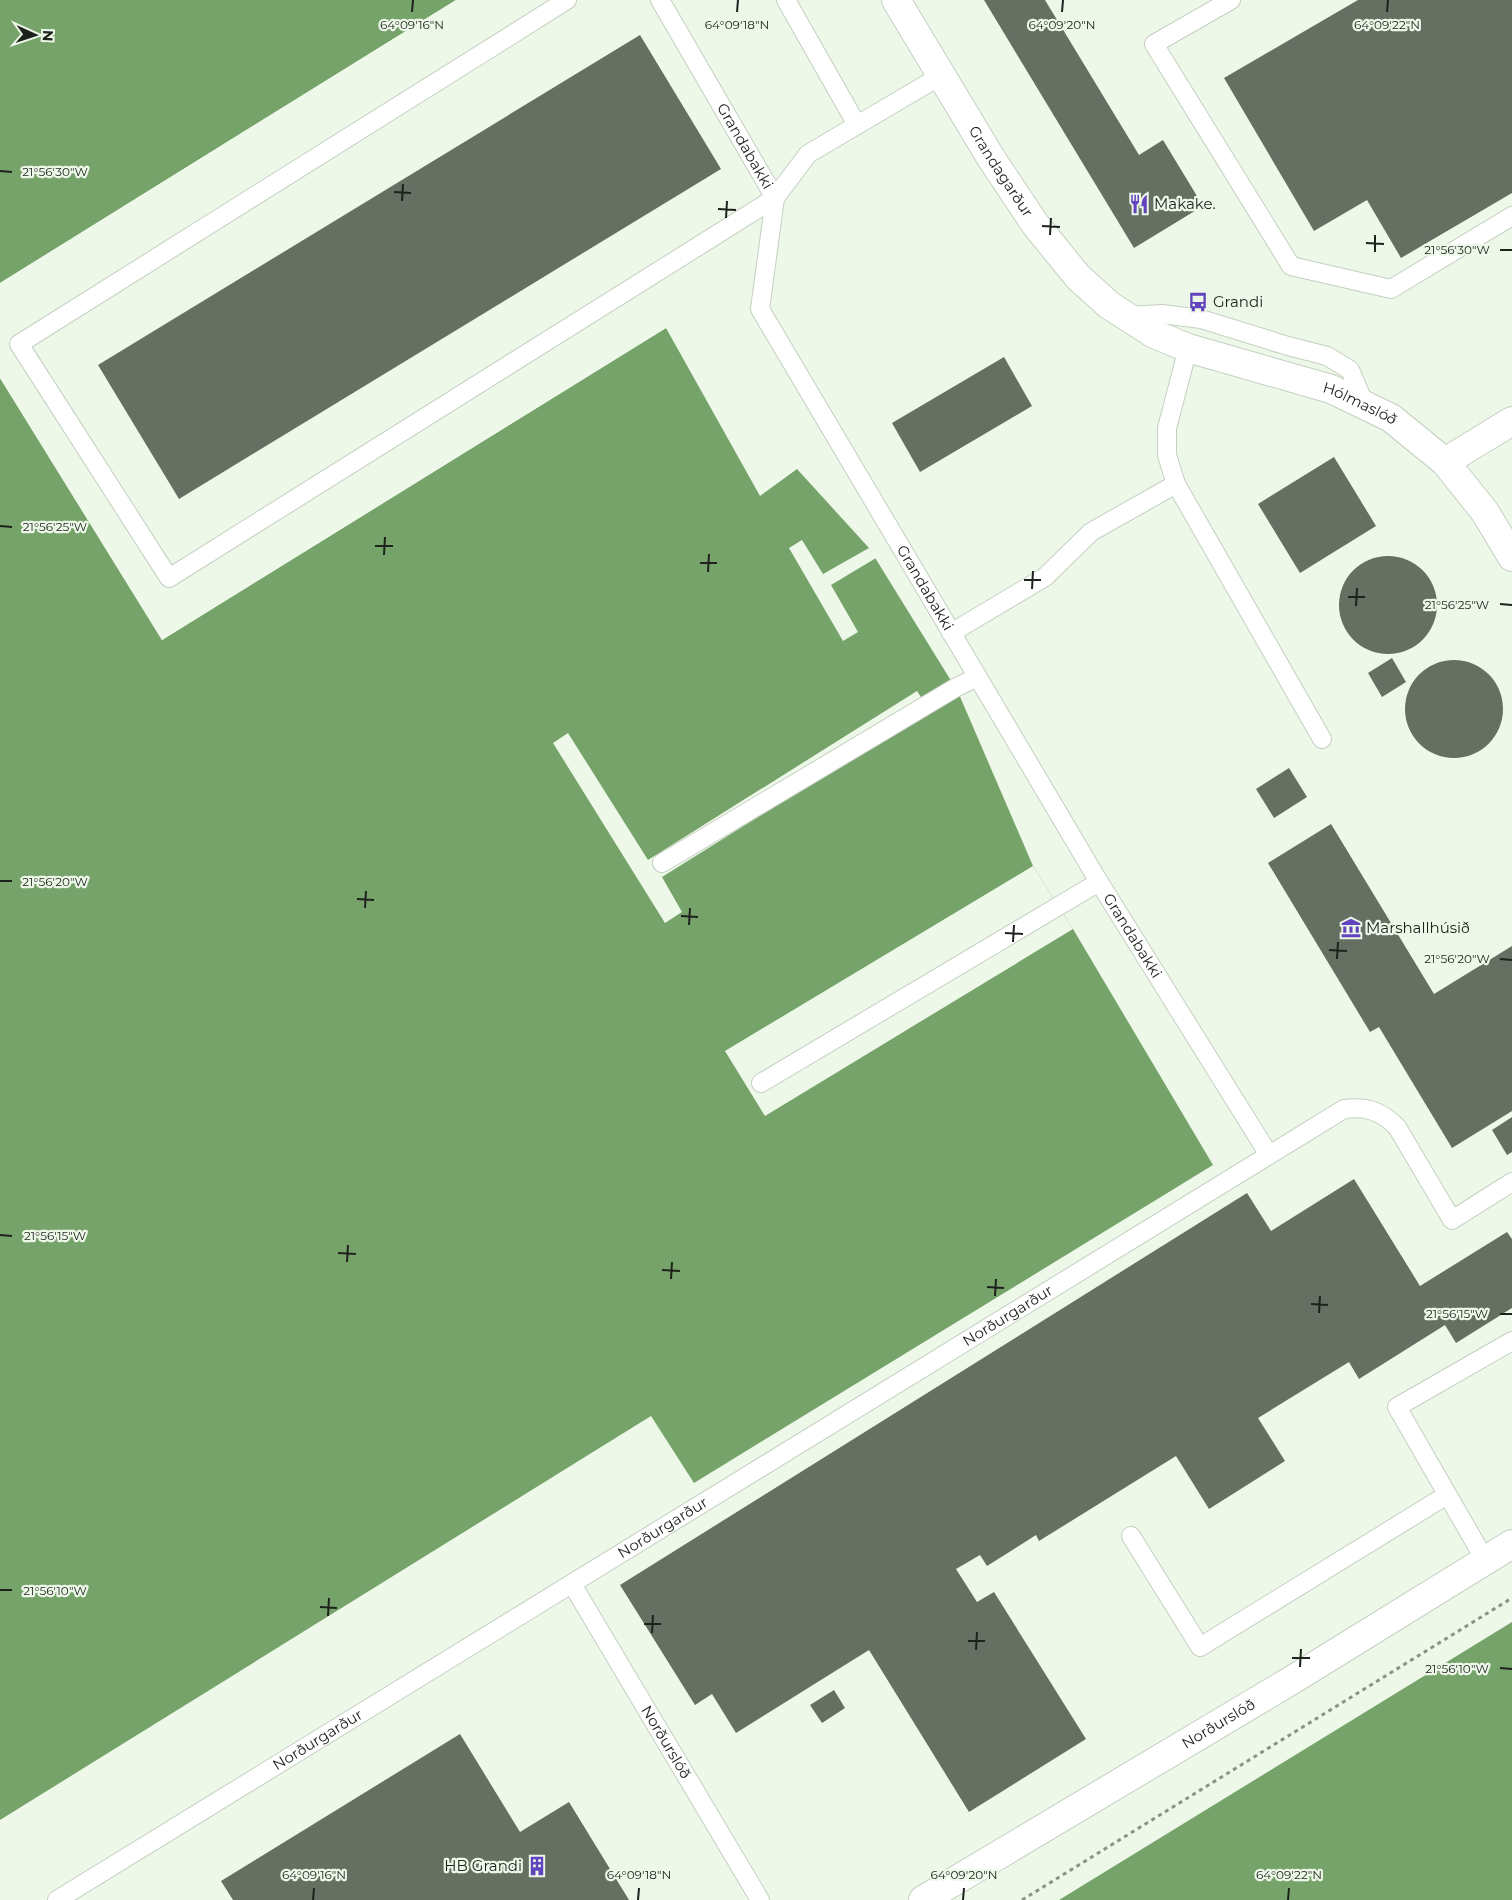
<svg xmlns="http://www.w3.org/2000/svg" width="1512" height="1900" viewBox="0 0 1512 1900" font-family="Montserrat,sans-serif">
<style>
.water{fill:#76a369}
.pier{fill:#edf8e9}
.building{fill:#656f62}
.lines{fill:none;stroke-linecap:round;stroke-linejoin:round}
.service-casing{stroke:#c4d0c1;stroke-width:20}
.minor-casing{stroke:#c4d0c1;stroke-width:30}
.path{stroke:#8b9389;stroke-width:3;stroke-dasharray:4 4;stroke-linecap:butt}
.service{stroke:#fff;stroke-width:18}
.minor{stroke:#fff;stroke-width:28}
.ticks{fill:none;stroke:#1e221d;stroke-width:2}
.labels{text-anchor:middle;stroke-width:4.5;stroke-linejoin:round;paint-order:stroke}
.street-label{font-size:15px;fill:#1e221d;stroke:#edf8e9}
.poi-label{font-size:15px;fill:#1e221d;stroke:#edf8e9;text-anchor:start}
.ticks-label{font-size:12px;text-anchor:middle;fill:#1e221d;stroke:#edf8e9;stroke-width:4.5;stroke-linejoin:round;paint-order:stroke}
</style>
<rect width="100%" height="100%" fill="#edf8e9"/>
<path class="water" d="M0 0H456L0 283Z
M666 328 760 496 797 469 869 548 958 692 1033 866 1073 929 1213 1165 694 1483 651 1416 0 1820V378L162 640Z
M1512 1622V1900H1059Z"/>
<path class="pier" d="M456 0H458L457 2 0 285V283Z
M664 325 666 328 162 640 0 378V375L163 637Z
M802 540 823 574 869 548 876 558 831 585 858 632 843 641 789 548Z
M917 691 923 700 958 692 662 877 682 912 665 923 553 743 568 733 648 860Z
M1033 866 1073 929 765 1116 725 1051Z"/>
<path class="building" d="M984 0H1045L1139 155 1163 140 1203 206 1134 248Z
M1358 0H1512V193L1401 258 1367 200 1314 231 1224 78Z
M640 35 721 169 179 499 98 365Z
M1004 357 1032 406 920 472 892 423Z
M1334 457 1376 526 1300 573 1258 504Z
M1339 605a49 49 0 1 1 98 0a49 49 0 1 1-98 0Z
M1392 658 1406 682 1382 697 1368 673Z
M1405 709a49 49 0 1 1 98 0a49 49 0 1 1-98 0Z
M1289 768 1307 797 1274 818 1256 789Z
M1331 824 1434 994 1512 946V1111L1452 1148 1379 1027 1370 1032 1268 863Z
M1512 1117V1152L1507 1155 1492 1130Z
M1354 1179 1420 1286 1507 1232 1512 1239V1308L1456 1343 1445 1325 1359 1379 1349 1362 1258 1418 1285 1461 1209 1509 1176 1456 1039 1541 1036 1535 987 1566 980 1555 956 1569 977 1602 994 1592 1086 1739 969 1812 869 1650 736 1733 712 1694 695 1705 620 1585 1247 1193 1271 1231Z
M834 1690 845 1708 822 1723 810 1705Z
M460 1734 520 1832 569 1802 629 1900H233L221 1881Z"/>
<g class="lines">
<defs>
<g id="service">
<path d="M567 0 19 344 169 578 775 198 808 154 942 75"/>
<path id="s1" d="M660 0 775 198 760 309 1099 882 1269 1155"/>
<path d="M786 0 857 125"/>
<path d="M1231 0 1154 44 1291 266 1391 289 1512 216"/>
<path d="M1128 316 1162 314 1201 319 1288 346 1327 356 1350 370 1365 405"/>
<path d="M1188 348 1167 428V455L1176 484 1322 739"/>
<path d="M951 633 1045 577 1091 532 1176 484"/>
<path d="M662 863 955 688 977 677"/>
<path d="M761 1083 1099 882"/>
<path d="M1131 1536 1200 1647 1447 1495"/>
<path d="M1485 1560 1397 1407 1512 1341"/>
<path id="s2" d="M572 1584 760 1900"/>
<path id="s3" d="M57 1900 1344 1109C1366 1106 1381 1111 1397 1127L1452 1220 1512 1182"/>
</g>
<g id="minor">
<path id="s4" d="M896 0 991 158 1035 224 1078 277 1109 305 1154 334 1188 348 1331 389 1391 418 1445 462 1485 512 1512 557"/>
<path d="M1445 462 1512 421"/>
<path id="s5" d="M923 1900 1292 1680 1512 1544"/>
</g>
</defs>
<use href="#service" class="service-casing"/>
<use href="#minor" class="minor-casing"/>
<path class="path" d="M1022 1900 1512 1598"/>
<use href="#service" class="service"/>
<use href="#minor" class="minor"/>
</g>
<path class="ticks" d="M412 12 413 0M737 12 738 0M1062 12 1063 0M1387 12 1388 0M0 171 12 172M394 192 411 193M402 201 403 184M718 209 736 210M726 218 727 201M1042 226 1060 227M1050 235 1051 218M1366 243 1384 244M1500 250H1512M1375 252V235M0 526 12 527M375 546H393M384 555 385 537M700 563H717M708 572 709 554M1024 580H1041M1032 589 1033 571M1348 597H1365M1500 604 1512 605M1356 606 1357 588M0 881H12M357 899 374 900M365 908 366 891M681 916 698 917M689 925 690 908M1005 933 1023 934M1013 942 1014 925M1329 950 1347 951M1337 959 1338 942M1500 959 1512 960M0 1235 12 1236M338 1253 356 1254M347 1262 348 1245M662 1270 680 1271M671 1279 672 1262M987 1287 1004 1288M995 1296 996 1279M1311 1304 1328 1305M1319 1313 1320 1296M1500 1314H1512M0 1590H12M320 1607 337 1608M328 1616 329 1598M644 1624H661M652 1633 653 1615M968 1641H985M976 1650 977 1632M1292 1658H1310M1300 1667 1301 1649M1500 1668 1512 1669M313 1900 314 1888M638 1900 639 1888M963 1900 964 1888M1288 1900 1289 1888"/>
<defs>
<symbol id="restaurant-bare" viewBox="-9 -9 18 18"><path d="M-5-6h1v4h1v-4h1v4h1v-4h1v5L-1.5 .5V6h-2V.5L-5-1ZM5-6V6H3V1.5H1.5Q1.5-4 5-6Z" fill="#6144bd" stroke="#edf8e9" stroke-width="2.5" paint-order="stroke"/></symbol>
<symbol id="bus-bare" viewBox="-9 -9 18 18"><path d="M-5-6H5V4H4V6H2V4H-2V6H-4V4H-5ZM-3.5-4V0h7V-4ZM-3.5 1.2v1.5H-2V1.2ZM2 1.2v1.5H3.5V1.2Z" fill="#6144bd" stroke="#edf8e9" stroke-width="2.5" paint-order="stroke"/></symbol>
<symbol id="museum-bare" viewBox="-9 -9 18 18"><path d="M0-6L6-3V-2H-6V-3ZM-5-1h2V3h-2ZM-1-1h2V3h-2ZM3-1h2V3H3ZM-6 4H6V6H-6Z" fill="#6144bd" stroke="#edf8e9" stroke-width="2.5" paint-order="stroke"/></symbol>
<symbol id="building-bare" viewBox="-9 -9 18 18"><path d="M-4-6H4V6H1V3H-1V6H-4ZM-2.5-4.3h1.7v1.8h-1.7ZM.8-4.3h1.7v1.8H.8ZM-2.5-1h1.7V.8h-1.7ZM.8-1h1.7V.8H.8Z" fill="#6144bd" stroke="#edf8e9" stroke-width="2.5" paint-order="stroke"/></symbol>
</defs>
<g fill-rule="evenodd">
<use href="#restaurant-bare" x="1125" y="190" width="28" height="28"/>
<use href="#bus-bare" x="1184" y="288" width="28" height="28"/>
<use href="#museum-bare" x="1337" y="914" width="28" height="28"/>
<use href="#building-bare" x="523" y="1852" width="28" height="28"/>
</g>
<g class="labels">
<g class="street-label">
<text dy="5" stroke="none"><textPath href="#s1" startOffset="169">Grandabakki</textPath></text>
<text dy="5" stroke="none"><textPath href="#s4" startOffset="201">Grandagarður</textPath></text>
<text dy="5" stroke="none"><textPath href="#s4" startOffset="645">Hólmaslóð</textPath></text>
<text dy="5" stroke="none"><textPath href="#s1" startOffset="665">Grandabakki</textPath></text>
<text dy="5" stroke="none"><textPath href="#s1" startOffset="1070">Grandabakki</textPath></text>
<text dy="5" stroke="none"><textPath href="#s3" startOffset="1116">Norðurgarður</textPath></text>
<text dy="5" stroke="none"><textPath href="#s3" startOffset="711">Norðurgarður</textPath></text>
<text dy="5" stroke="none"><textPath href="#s5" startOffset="344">Norðurslóð</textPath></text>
<text dy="5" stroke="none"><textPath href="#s3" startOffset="306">Norðurgarður</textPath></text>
<text dy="5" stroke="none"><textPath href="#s2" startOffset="184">Norðurslóð</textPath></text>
</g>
<g class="poi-label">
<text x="1154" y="209">Makake.</text>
<text x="1213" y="307">Grandi</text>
<text x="1366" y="933">Marshallhúsið</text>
<text x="522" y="1871" text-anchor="end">HB Grandi</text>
</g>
</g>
<g class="ticks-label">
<text x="412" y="29">64°09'16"N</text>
<text x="737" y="29">64°09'18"N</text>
<text x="1062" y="29">64°09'20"N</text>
<text x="1387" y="29">64°09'22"N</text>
<text x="55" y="176">21°56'30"W</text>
<text x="1457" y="254">21°56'30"W</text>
<text x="55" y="531">21°56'25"W</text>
<text x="1457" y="609">21°56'25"W</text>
<text x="55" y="886">21°56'20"W</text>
<text x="1457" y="963">21°56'20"W</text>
<text x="55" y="1240">21°56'15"W</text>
<text x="1457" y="1318">21°56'15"W</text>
<text x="55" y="1595">21°56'10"W</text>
<text x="1457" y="1673">21°56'10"W</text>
<text x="314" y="1879">64°09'16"N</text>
<text x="639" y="1879">64°09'18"N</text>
<text x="964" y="1879">64°09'20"N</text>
<text x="1289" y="1879">64°09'22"N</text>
</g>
<g transform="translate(35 35) rotate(93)" stroke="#edf8e9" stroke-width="4" paint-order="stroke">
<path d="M0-4L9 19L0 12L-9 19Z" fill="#1e221d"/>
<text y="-8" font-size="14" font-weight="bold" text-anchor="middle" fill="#1e221d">N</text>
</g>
</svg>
